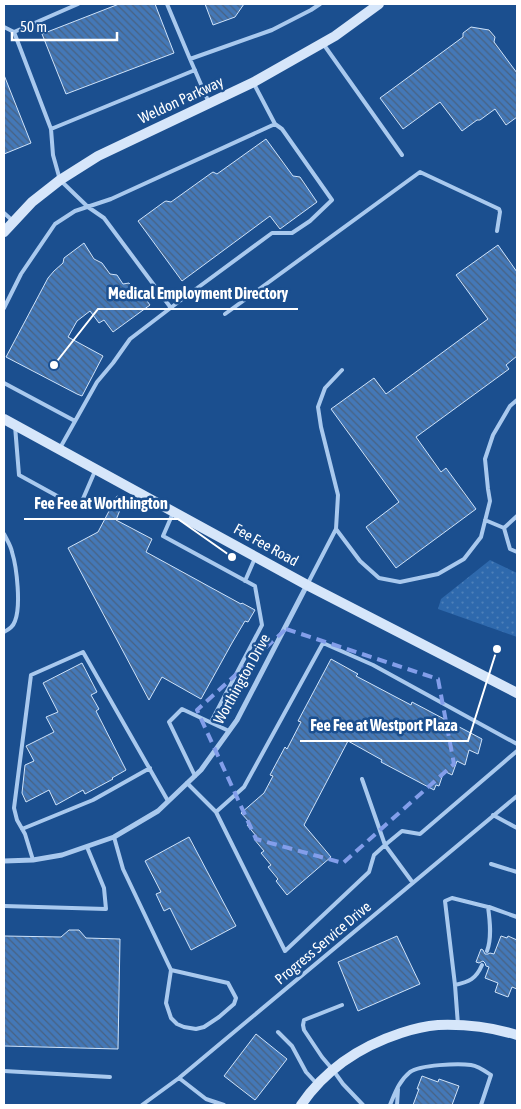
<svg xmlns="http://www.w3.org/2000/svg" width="521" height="1109" viewBox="0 0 521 1109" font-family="'Asap Condensed',sans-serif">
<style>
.grass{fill:url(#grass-dots)}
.building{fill:url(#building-back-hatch);stroke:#cfe3fa}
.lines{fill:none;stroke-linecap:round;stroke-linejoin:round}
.lane{stroke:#a9c9ee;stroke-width:4}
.street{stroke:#a9c9ee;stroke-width:5}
.secondary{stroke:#d6e6fa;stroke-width:10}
.marked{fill:none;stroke:#839eea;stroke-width:4;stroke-dasharray:10 6;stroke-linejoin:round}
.labels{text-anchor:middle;stroke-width:5;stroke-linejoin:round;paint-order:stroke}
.street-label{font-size:15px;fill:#fff;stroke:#1b4f8f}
.leader{fill:none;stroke:#fff;stroke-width:2}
.callout-dot{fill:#fff;stroke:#1b4f8f;stroke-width:2}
.callout-label{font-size:16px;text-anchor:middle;font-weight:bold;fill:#fff;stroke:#1b4f8f;stroke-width:5;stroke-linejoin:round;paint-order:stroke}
</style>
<defs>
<pattern id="grass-dots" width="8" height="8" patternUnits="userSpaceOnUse" patternTransform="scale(1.25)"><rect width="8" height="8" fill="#2e69ad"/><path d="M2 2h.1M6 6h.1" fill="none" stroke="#4d80b9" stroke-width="1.8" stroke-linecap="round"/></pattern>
<pattern id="building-back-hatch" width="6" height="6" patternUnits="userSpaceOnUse" patternTransform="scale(1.25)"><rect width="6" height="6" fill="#4478b7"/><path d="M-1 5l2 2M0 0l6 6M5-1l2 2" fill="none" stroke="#486282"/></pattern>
</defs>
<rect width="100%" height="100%" fill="#1b4f8f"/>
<path class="grass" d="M490 560 517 573V637L438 609 441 599Z"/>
<path class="building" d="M119 4H155L174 53 66 94 42 34Z
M205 4H244L235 17 213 25Z
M471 27 489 30 495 37 494 42 517 73V117L506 125 495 109 480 120H477L462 131 440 102 403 129 380 98 463 37V33Z
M4 75 31 143 4 154Z
M266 139 293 176 300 177 317 202 280 229 270 216 182 281 138 221 164 202 166 201 171 202 210 174 213 172 217 174Z
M84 243 94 259 102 263 110 274 117 275 123 284 129 283 136 293H141L150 305 113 332 104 320 99 323 90 311 77 321 68 337 103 356 82 396 77 394 6 357 48 278 54 271 63 263 64 258Z
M498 245 517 272V356L506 365 509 369 416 437 441 472 446 468 476 509 396 568 366 527 399 502 331 409 374 378 386 394 488 319 456 275Z
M117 496 124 500 116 520 152 539 146 552 241 604 242 603 255 610 248 622 245 621 232 643 201 699 162 677 149 700 68 548 98 532Z
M331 659 358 674 356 676 411 705 412 702 482 739 478 754 469 750 465 765 457 761 452 775 444 771 439 786 436 785 434 790 381 762 382 760 348 741 304 825 331 857 287 895 276 881 278 879 268 867 271 865 261 853 264 851 254 839 257 837 247 825 250 823 241 813 264 793 273 776 270 775 285 747 287 749 301 722 298 721Z
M82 663 97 692 91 695 99 709 96 711 126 770 112 778 113 779 85 794 83 790 56 805 49 790 26 802 22 793 25 765 34 761 26 746 54 732 46 717 58 712 43 683Z
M189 837 236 926 191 950 170 908 164 911 156 894 161 892 145 861Z
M69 930H79L86 938 120 939 118 1049 4 1046V936L61 937Z
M397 936 420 984 358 1011 338 962Z
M501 936 507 938 508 936 517 940V989L512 987 508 997 495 992 498 983 485 978 489 967 486 966 485 963 483 961 479 963 476 962 481 949 483 950 485 954H488L490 953 494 954Z
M256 1034 287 1059 255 1100 224 1076Z
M422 1076 438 1082 439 1079 459 1086 452 1105H413L419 1089H417Z"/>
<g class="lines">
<path class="lane" d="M167 4 190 59 272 30 311 10 320 4
M4 27 14 32 51 129 53 155 60 180 88 207 104 218 171 308
M14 32 78 4
M324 45 402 155
M190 59 209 103
M254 84 275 124
M51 129 195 70
M4 213 14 222
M4 308 21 274 55 224 75 211 111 199 275 124 282 129 332 200 310 221 292 233H272L181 300 130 339 113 363 97 382 60 448
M225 314 420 172 499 209 500 212 497 231
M4 383 75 421
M15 426 19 475 79 508 95 471
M173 513 163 536 255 586 262 625 211 722
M485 520 504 528
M504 528 510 549 517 552
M504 528 517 516
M336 529 360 561 379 578 400 582 438 574 464 559 481 537 490 501 488 489 485 459 493 435 510 406 517 400
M4 534C7 540 11 546 12 552 17 568 21 606 15 621 13 627 9 629 4 632
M245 581 255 558
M307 585 336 529 338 495 321 427 318 407 325 388 342 370
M195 776 169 722 182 709 229 731
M187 783 216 812 244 787 323 643 373 665 517 744
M216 812 285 951 369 872 374 855 385 845 362 779
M493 815 517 828
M22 829 93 800 150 768
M114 837 123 869 171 970 166 1003 171 1018 177 1024 184 1027 196 1029 204 1027 219 1017 234 1004 236 998 228 983 171 970
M33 860 25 834 17 820 14 808 31 675 83 652 168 801
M491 864 517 872
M413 883 385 845 402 831 420 834 517 751
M4 906 106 909 104 888 87 847
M489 907 517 917
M482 965C476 979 469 982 455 985L445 901 452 898 488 907C490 921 492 938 487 951
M455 985 458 1025
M342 1005 304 1020 303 1025 304 1030 322 1057 333 1070 343 1084 363 1105
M278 1032 292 1046 306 1072 317 1084
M4 1071 110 1077
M179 1078 206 1099 224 1105
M142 1105 179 1078 517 796
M390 1105C395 1093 399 1081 410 1072 420 1065 458 1063 471 1065 478 1066 485 1071 491 1075L481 1105
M397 1105 398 1089"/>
<path class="street" d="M4 861 33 860 62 855 114 837 158 811 201 770 237 720 307 585"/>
<path class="secondary" d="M4 232 32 202 60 180 98 156 254 82 335 36 379 4
M4 419 307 585 517 693
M301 1105C325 1070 361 1046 401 1033 413 1029 426 1026 438 1025 465 1024 491 1027 517 1035"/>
</g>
<path class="marked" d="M286 629 438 679 454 764 343 863 256 839 197 710Z"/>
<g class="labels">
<g class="street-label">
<text transform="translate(181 100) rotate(-25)" y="5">Weldon Parkway</text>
<text transform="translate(266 545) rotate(29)" y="5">Fee Fee Road</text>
<text transform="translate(242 679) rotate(-61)" y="5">Worthington Drive</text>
<text transform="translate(323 943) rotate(-40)" y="5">Progress Service Drive</text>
</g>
</g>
<path class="leader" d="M54 365L98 309H298M232 557L178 519H24M497 649L468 741H300"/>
<g class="callout-dot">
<circle cx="54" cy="365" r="5"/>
<circle cx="232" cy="557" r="5"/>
<circle cx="497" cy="649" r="5"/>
</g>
<g class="callout-label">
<text x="198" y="299">Medical Employment Directory</text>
<text x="101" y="509">Fee Fee at Worthington</text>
<text x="384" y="731">Fee Fee at Westport Plaza</text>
</g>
<rect width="521" height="1109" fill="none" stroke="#ffffff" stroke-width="10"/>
<path d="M12 32v8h105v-8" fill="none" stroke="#ffffff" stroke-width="2.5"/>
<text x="20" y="32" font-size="15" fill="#ffffff" stroke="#1b4f8f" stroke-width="4" paint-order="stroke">50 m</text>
</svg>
